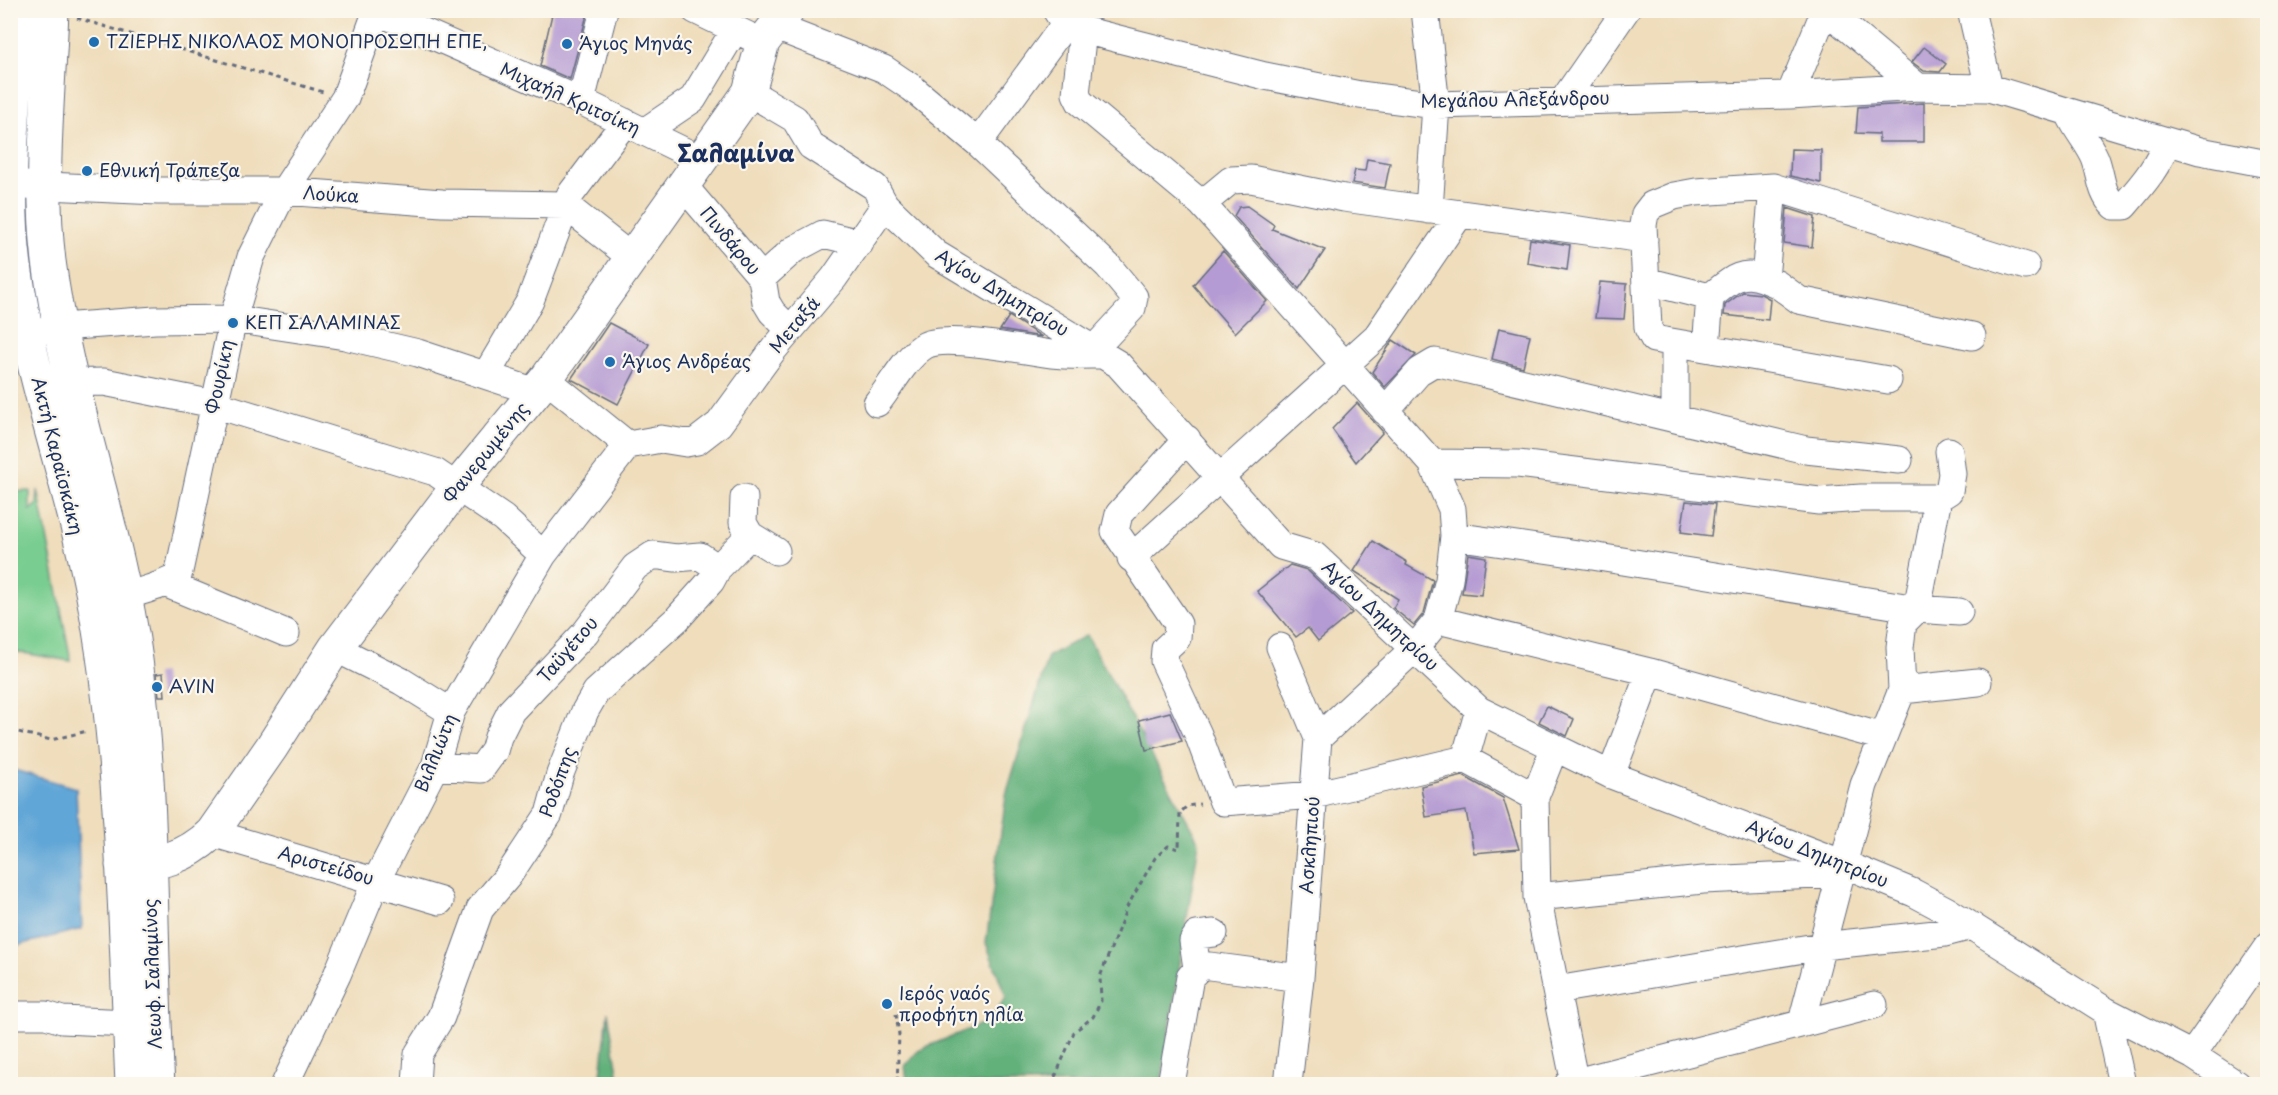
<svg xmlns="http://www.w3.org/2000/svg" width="2278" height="1095" viewBox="0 0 2278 1095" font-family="'Playpen Sans',sans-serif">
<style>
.green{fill:#79cd90;stroke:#4a7e77;stroke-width:1.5}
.forest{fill:#62b07a;stroke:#3e706c;stroke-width:1.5}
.water{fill:#61a6d7;stroke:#3e6a9a;stroke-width:1.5}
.building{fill:#b59bd3}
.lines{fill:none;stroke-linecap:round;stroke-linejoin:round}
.minor-casing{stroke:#656c7f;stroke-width:29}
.major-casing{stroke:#656c7f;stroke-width:35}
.path{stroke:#656c7f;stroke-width:3;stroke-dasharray:4.5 4.5;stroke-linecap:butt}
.minor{stroke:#fff;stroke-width:27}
.major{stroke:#fff;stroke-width:33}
.poi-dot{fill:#1f6fb2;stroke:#fbf7ec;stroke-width:2}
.labels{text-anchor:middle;stroke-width:4.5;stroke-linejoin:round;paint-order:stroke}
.poi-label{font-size:18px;fill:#1b2f5e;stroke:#fbf7ec;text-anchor:start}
.street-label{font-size:18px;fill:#1b2f5e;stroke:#fbf7ec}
.district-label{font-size:24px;font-weight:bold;fill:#1b2f5e;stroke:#fbf7ec}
</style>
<rect width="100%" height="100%" fill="#fbf7ec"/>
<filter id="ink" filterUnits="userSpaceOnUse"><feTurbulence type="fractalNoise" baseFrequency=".0167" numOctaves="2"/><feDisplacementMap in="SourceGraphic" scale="12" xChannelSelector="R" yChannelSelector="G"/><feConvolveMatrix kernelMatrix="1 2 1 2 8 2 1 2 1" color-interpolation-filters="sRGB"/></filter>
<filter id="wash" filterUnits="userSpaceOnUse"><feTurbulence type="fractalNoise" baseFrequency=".008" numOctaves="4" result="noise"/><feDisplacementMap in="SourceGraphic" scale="24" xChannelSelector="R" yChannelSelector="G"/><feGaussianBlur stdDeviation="1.35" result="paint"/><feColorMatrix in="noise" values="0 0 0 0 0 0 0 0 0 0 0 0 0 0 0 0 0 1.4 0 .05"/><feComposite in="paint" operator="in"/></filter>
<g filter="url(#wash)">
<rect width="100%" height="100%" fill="#efddbb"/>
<path class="green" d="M38 490 71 661 11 651V611L17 573 11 571V492L30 491V510L37 505Z"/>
<path class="forest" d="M1087 635 1199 842 1161 1084H907L905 1066 919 1050 989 1021 1006 997 986 943 1006 795 1048 656Z
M608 1012 620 1084H600Z"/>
<path class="water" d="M11 769 76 788 82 929 11 947Z"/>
<g id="blocks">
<path class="building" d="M553 10 588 11 570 79 540 66Z
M1924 47 1946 64 1940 72 1924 71 1912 62Z
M1924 103V142H1879V134L1856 133 1858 107Z
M1791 149 1821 150V183L1790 176Z
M1367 159 1390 163 1385 188 1352 183 1355 170 1365 171Z
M1247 206 1274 225 1272 229 1325 250 1299 289 1234 216 1239 207Z
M1787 208 1815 217 1812 247 1784 243Z
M1530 239 1570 245 1567 270 1527 263Z
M1223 251 1267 301 1235 333 1193 285Z
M1600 282 1627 284 1624 319 1595 318Z
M1743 292 1761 294 1770 299 1768 320 1724 315 1725 305Z
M1009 316 1042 337 1000 330Z
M609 323 649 344 618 404 571 379Z
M1499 328 1530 335 1523 367 1492 359Z
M1393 340 1416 355 1385 387 1372 372Z
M1357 403 1383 432 1356 462 1332 429Z
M1686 501 1715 504 1711 536 1681 532Z
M1373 541 1407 562 1406 565 1433 580 1424 613 1414 625 1393 608 1398 599 1354 571Z
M1468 554 1486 557 1481 595 1462 593Z
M1290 565 1307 570 1352 613 1318 641 1308 628 1296 637 1257 591Z
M163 673 165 696H159L156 674Z
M1547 706 1574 719 1567 736 1539 722Z
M1170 712 1182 741 1146 750 1139 720Z
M1463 776 1503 798 1519 849 1474 853 1466 811 1426 817 1421 786Z"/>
</g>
</g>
<g filter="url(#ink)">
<use href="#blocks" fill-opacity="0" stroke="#656c7f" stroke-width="1.5"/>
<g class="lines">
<defs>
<path id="minor" d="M374 10 581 101 700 159
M695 10 751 37
M1056 10 1065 24 1083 30 1265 76 1360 95 1436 105 1790 95 1918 87 1989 88 2200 151 2268 164
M1425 10 1436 105 1429 210
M1826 10 1918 87
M1971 10 1989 88
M776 27 884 69 912 88 978 143 1108 266 1134 297 1132 308 1094 349
M1083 30 1076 94 1080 102 1202 204 1432 463 1452 509 1454 536 1449 580 1438 620 1415 648 1318 738 1300 978 1288 1084
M749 92 795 119 811 146 875 187 885 205 936 254 1118 364 1281 546 1315 556 1479 710 1611 775 1844 864 1914 893 1946 910 2106 1011 2192 1055 2236 1084
M1790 95 1825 10
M581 101 604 10
M1563 101 1626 10
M2069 113C2076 130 2088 142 2095 158 2102 176 2100 192 2114 206H2124C2142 185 2159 166 2167 141
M644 132 693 99 734 31
M978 143 1065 24
M682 184 762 278 766 302 772 312 790 330
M25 185 158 191H284L442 203 565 205 632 258
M1773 187 1765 279 1777 284 1799 300 1972 336
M1202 204 1231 180 1251 179 1344 198 1644 239
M762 278 793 250 823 234 860 243
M1646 281 1710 297
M10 337 61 327 155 320 233 319 345 336 418 353 536 392
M1706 348 1710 297C1729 282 1740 268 1765 279
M486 375 530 301 570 195 625 122
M546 379 628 445
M1888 380 1654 339 1648 328 1643 225 1645 214 1652 205 1674 196 1696 192 1773 187 2026 266
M53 383 104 382 214 404 435 472 503 518 543 555
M877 403C891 386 905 358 924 346 944 333 1027 351 1052 354 1069 356 1086 355 1103 355
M1385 411 1420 371 1435 362 1806 450 1899 460
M1675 418V344
M1187 439 1119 514 1115 531 1178 624 1177 638 1165 649 1164 661 1198 734 1223 802 1314 795 1465 759
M628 445 661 439 686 443 697 441 719 424 774 349 834 278 885 205
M1432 463 1518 464 1819 501 1861 498H1938
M750 535 776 551
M1454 536 1592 556 1917 609 1959 612
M1131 558 1377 336 1460 214
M167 584 286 633
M107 604C129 592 160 589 178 576L233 319 251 257 284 191 345 98 377 10
M1438 620 1650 672 1883 737
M1280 647 1318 738
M335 648 401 681 451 712
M1902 690 1978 682
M1479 710 1465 759 1535 797
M1554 749 1535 797 1537 897 1575 1084
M435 766 481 769 494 751 498 737 511 711 585 633 635 567 653 555 676 558 700 556 718 568
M1611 775 1650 672
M212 833 440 901
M1537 897 1703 880 1841 874
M1197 968 1193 941 1197 935 1214 933
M1556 990 1822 946 1945 933 1972 926
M2106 1011 2122 1084
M10 1015H46L62 1020 129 1023
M1802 1022 1864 785 1902 690 1900 647 1903 623 1917 609 1938 498 1949 491 1952 474 1949 451
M2192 1055 2268 946
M285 1084 337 975 376 881 435 766 451 712 543 555 628 445
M416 1084 418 1054 441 1017 480 909 508 876 549 814 560 774 585 711 596 692 677 619 711 581 718 568 750 535 743 523 744 498
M1171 1084 1190 977 1202 965 1300 978
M1568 1084 1874 1005"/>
<path id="major" d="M20 10C16 95 4 182 15 266 31 384 75 495 96 612 123 766 125 928 132 1084
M52 10C49 93 39 178 49 261 66 396 118 525 136 660 155 800 149 943 158 1084
M122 865C160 863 183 860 212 833L271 748 335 648 457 487 546 379 749 92 763 42 788 10"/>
</defs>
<use href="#minor" class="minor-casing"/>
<use href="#major" class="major-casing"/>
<path class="path" d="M77 18 323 92
M10 730 51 740 87 731
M896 1014 899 1035 897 1084
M1049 1084 1056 1075 1074 1032 1093 1017 1101 1001 1100 977 1127 907 1155 858 1168 846 1179 849 1180 813 1187 806 1200 804"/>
<use href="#minor" class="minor"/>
<use href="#major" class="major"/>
</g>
</g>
<g class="poi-dot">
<circle cx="94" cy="42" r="6"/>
<circle cx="567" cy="44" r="6"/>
<circle cx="87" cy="171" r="6"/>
<circle cx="233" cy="323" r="6"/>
<circle cx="610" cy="362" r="6"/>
<circle cx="157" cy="687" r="6"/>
<circle cx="887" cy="1004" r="6"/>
</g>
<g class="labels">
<g class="poi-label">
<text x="106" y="48">ΤΖΙΕΡΗΣ ΝΙΚΟΛΑΟΣ ΜΟΝΟΠΡΟΣΩΠΗ ΕΠΕ,</text>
<text x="579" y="50">Άγιος Μηνάς</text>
<text x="99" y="177">Εθνική Τράπεζα</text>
<text x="245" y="329">ΚΕΠ ΣΑΛΑΜΙΝΑΣ</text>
<text x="622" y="368">Άγιος Ανδρέας</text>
<text x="169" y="693">AVIN</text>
<text x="899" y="1000">Ιερός ναός<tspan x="899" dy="21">προφήτη ηλία</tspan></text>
</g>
<g class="street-label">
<text transform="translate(570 99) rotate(24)" y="6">Μιχαήλ Κριτσίκη</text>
<text transform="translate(1515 100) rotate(-1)" y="6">Μεγάλου Αλεξάνδρου</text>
<text transform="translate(331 195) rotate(4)" y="6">Λούκα</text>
<text transform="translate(730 241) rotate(50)" y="6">Πινδάρου</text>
<text transform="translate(1002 293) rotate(31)" y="6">Αγίου Δημητρίου</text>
<text transform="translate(795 325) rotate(-50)" y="6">Μεταξά</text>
<text transform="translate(220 377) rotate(-78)" y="6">Φουρίκη</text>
<text transform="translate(486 453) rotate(-51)" y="6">Φανερωμένης</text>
<text transform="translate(57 456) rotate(76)" y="6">Ακτή Καραϊσκάκη</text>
<text transform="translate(1380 616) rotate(43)" y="6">Αγίου Δημητρίου</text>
<text transform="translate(568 650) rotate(-49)" y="6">Ταϋγέτου</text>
<text transform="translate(436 753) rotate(-68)" y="6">Βιλλιώτη</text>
<text transform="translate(558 782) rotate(-70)" y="6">Ροδόπης</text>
<text transform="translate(1310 845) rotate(-86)" y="6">Ασκληπιού</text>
<text transform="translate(1817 854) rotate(22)" y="6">Αγίου Δημητρίου</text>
<text transform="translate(326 866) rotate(16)" y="6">Αριστείδου</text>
<text transform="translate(153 974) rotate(-92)" y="6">Λεωφ. Σαλαμίνος</text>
</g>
<g class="district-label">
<text x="736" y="162">Σαλαμίνα</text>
</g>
</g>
<rect width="2278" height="1095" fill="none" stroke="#fbf7ec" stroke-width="36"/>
</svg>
